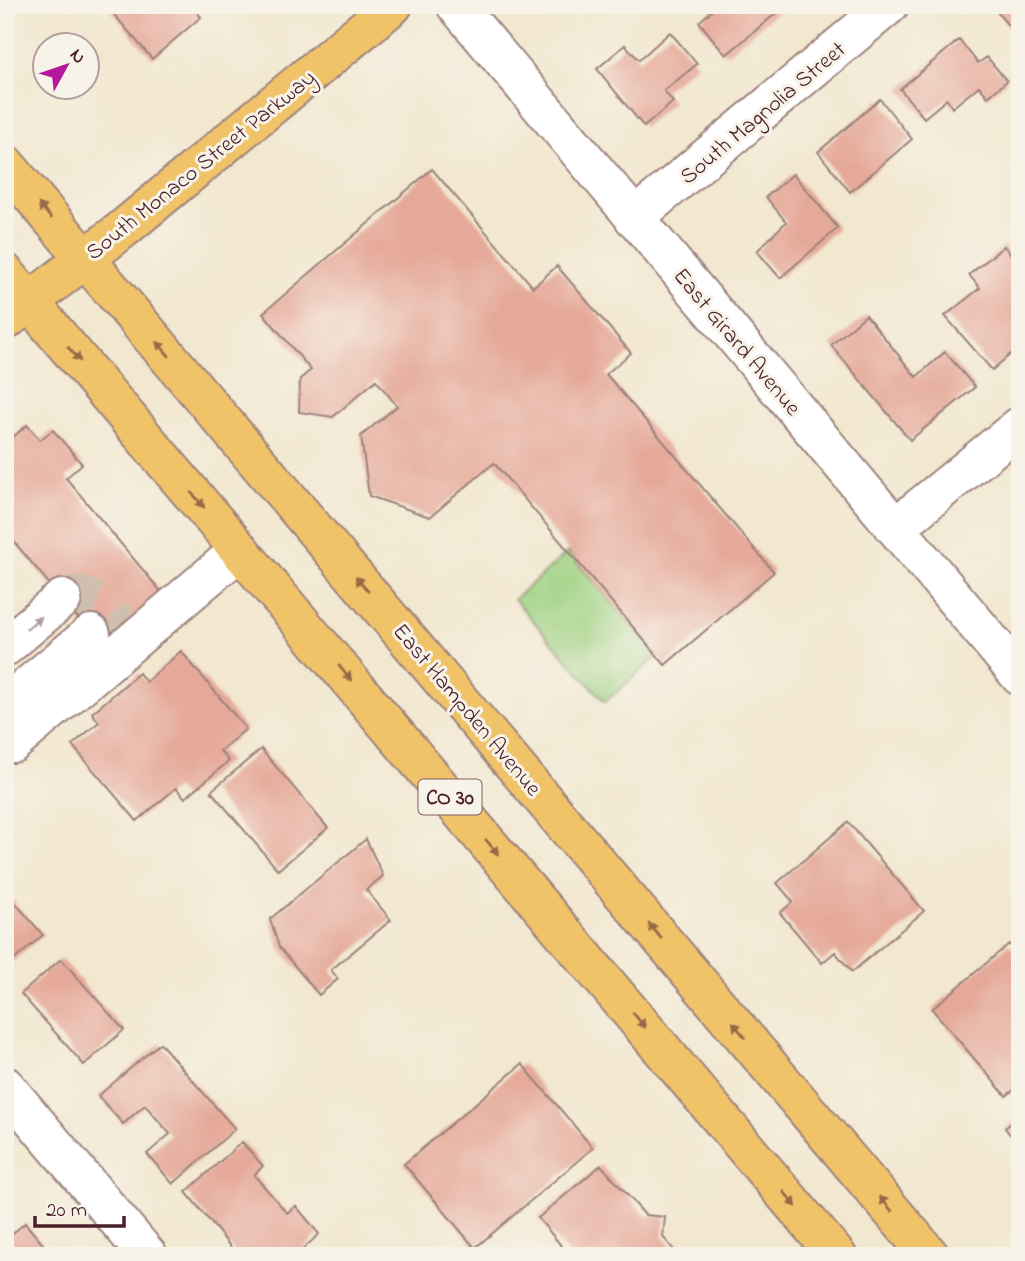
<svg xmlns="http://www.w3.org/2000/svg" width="1025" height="1261" viewBox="0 0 1025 1261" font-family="'Indie Flower',sans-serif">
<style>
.green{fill:#9ed182;stroke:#747856;stroke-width:2}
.building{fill:#e5a999}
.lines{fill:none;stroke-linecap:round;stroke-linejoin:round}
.minor-tunnel{stroke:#d0bfae;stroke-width:38;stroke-dasharray:38 19;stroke-linecap:butt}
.minor-casing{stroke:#9e837d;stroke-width:42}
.major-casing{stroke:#9e837d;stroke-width:42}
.path{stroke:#9e837d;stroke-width:4.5;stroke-dasharray:2 5;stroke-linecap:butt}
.minor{stroke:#fff;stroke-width:38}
.major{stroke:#f1c369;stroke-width:38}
.oneway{fill:#956947}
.oneway2{fill:#ae9aa0}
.labels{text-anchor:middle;stroke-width:6;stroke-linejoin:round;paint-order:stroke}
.shield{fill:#f7f3e8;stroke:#7e5f64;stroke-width:2}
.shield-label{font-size:21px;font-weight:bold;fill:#4a1f2b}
.street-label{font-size:23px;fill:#4a1f2b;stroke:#f7f3e8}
</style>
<rect width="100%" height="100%" fill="#f7f3e8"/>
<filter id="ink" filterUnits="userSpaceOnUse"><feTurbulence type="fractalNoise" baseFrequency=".0143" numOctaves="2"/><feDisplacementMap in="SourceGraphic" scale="14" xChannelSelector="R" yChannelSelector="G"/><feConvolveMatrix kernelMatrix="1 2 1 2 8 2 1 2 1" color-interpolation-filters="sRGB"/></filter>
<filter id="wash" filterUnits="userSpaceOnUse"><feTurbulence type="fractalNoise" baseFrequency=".00686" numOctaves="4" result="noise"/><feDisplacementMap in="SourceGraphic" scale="28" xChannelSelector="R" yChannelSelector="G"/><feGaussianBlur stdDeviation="1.57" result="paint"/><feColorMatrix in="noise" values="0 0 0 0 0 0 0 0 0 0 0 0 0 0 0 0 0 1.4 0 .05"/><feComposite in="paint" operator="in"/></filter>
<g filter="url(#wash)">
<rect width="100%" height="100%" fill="#f2e7cf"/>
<path class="green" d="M568 552 658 656 605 702 514 599Z"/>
<g id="blocks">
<path class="building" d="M106 5H191L201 17 152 59Z
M718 5H786L726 55 699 22Z
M994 5H1020V40L993 7Z
M670 32 697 64 664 91 673 102 644 127 597 69 625 45 639 60Z
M959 40 978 63 987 57 1007 81 988 97 979 86 952 108 947 99 924 118 900 89Z
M880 99 912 139 850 192 818 152Z
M432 169 533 287 557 266 631 353 606 374 774 572 665 665 494 463 430 517 369 496 361 436 397 406 376 380 333 417 299 412 300 379 311 370 263 313Z
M793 174 838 228 780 278 757 251 786 222 766 197Z
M1004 246 1020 265V346L992 370 945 316 980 288 969 275Z
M866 315 916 377 945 352 975 387 910 440 831 345Z
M27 425 40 440 53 430 82 464 66 478 163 594 101 646 5 531V444Z
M181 651 246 729 220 751 229 761 185 798 176 788 137 821 72 745 99 722 92 713 139 673 146 682Z
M261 749 328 828 278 870 211 791Z
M848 822 924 911 852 972 835 952 822 963 780 913 793 902 777 883Z
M366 839 383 876 366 890 391 920 331 970 338 979 319 995 279 947 270 919Z
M5 891 43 935 5 968Z
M1009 944 1020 957V1085L1006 1096 932 1009Z
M61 959 124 1030 84 1065 21 994Z
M160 1043 235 1129 173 1184 147 1154 170 1134 145 1105 123 1124 98 1096Z
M522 1064 593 1148 475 1248 404 1164Z
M1020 1116V1147L1005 1128Z
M242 1142 263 1166 254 1175 287 1213 296 1206 319 1234 296 1256H238L186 1192Z
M601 1165 645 1215 665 1217 663 1237 678 1255 677 1256H570L538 1218Z
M25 1223 46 1248 37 1256H5V1227L12 1234Z"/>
</g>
</g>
<g filter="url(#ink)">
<use href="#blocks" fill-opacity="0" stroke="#9e837d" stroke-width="2"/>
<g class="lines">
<path class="minor-tunnel" d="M62 599 76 594 100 603 123 628"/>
<defs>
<path id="minor" d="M456 5 1020 676
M634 218 889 5
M896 527 1020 426
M5 647 62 599
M5 705 91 634
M5 735 13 743 240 550
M5 1086 148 1256"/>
<path id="major" d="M5 164 930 1256
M5 273 837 1256
M5 321 123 229 393 5"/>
</defs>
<use href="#minor" class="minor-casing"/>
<use href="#major" class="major-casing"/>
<path class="path" d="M5 7 10 5"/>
<use href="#minor" class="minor"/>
<use href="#major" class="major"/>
</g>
<defs><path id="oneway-solid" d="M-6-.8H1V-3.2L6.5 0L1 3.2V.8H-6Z" transform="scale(1.75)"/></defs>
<g class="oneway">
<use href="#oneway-solid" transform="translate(45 211) rotate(-131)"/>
<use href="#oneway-solid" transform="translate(163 349) rotate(-131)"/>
<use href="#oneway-solid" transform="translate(74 354) rotate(49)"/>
<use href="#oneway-solid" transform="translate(198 500) rotate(50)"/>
<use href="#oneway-solid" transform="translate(362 584) rotate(-130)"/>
<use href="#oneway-solid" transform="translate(345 673) rotate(50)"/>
<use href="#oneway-solid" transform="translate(492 847) rotate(50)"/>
<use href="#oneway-solid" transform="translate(655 931) rotate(-130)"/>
<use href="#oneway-solid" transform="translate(639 1020) rotate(50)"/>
<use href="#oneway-solid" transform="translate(739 1030) rotate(-130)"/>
<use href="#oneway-solid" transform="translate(790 1199) rotate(50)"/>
<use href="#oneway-solid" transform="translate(886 1204) rotate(-130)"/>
</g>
<use class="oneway2" href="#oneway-solid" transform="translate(34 623) rotate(-40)"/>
</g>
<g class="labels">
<rect class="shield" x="418.5" y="779.5" width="63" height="35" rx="5"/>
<g class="shield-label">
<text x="450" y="804">CO 30</text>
</g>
<g class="street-label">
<text transform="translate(762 112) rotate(-40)" y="8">South Magnolia Street</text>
<text transform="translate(200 164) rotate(-39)" y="8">South Monaco Street Parkway</text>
<text transform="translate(738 341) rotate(50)" y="8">East Girard Avenue</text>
<text transform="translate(468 709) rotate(50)" y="8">East Hampden Avenue</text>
</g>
</g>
<rect width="1025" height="1261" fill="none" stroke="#f7f3e8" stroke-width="28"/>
<g transform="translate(66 66) rotate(50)"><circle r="33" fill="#f7f3e8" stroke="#b29e9c" stroke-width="2"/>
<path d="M0-5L12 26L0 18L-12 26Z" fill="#b5179e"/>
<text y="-10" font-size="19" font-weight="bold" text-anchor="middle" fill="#4a1f2b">N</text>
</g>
<path d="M35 1216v10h89v-10" fill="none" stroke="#4a1f2b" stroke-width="3.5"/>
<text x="46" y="1216" font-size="21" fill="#4a1f2b" stroke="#f7f3e8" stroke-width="5" paint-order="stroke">20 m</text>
</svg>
